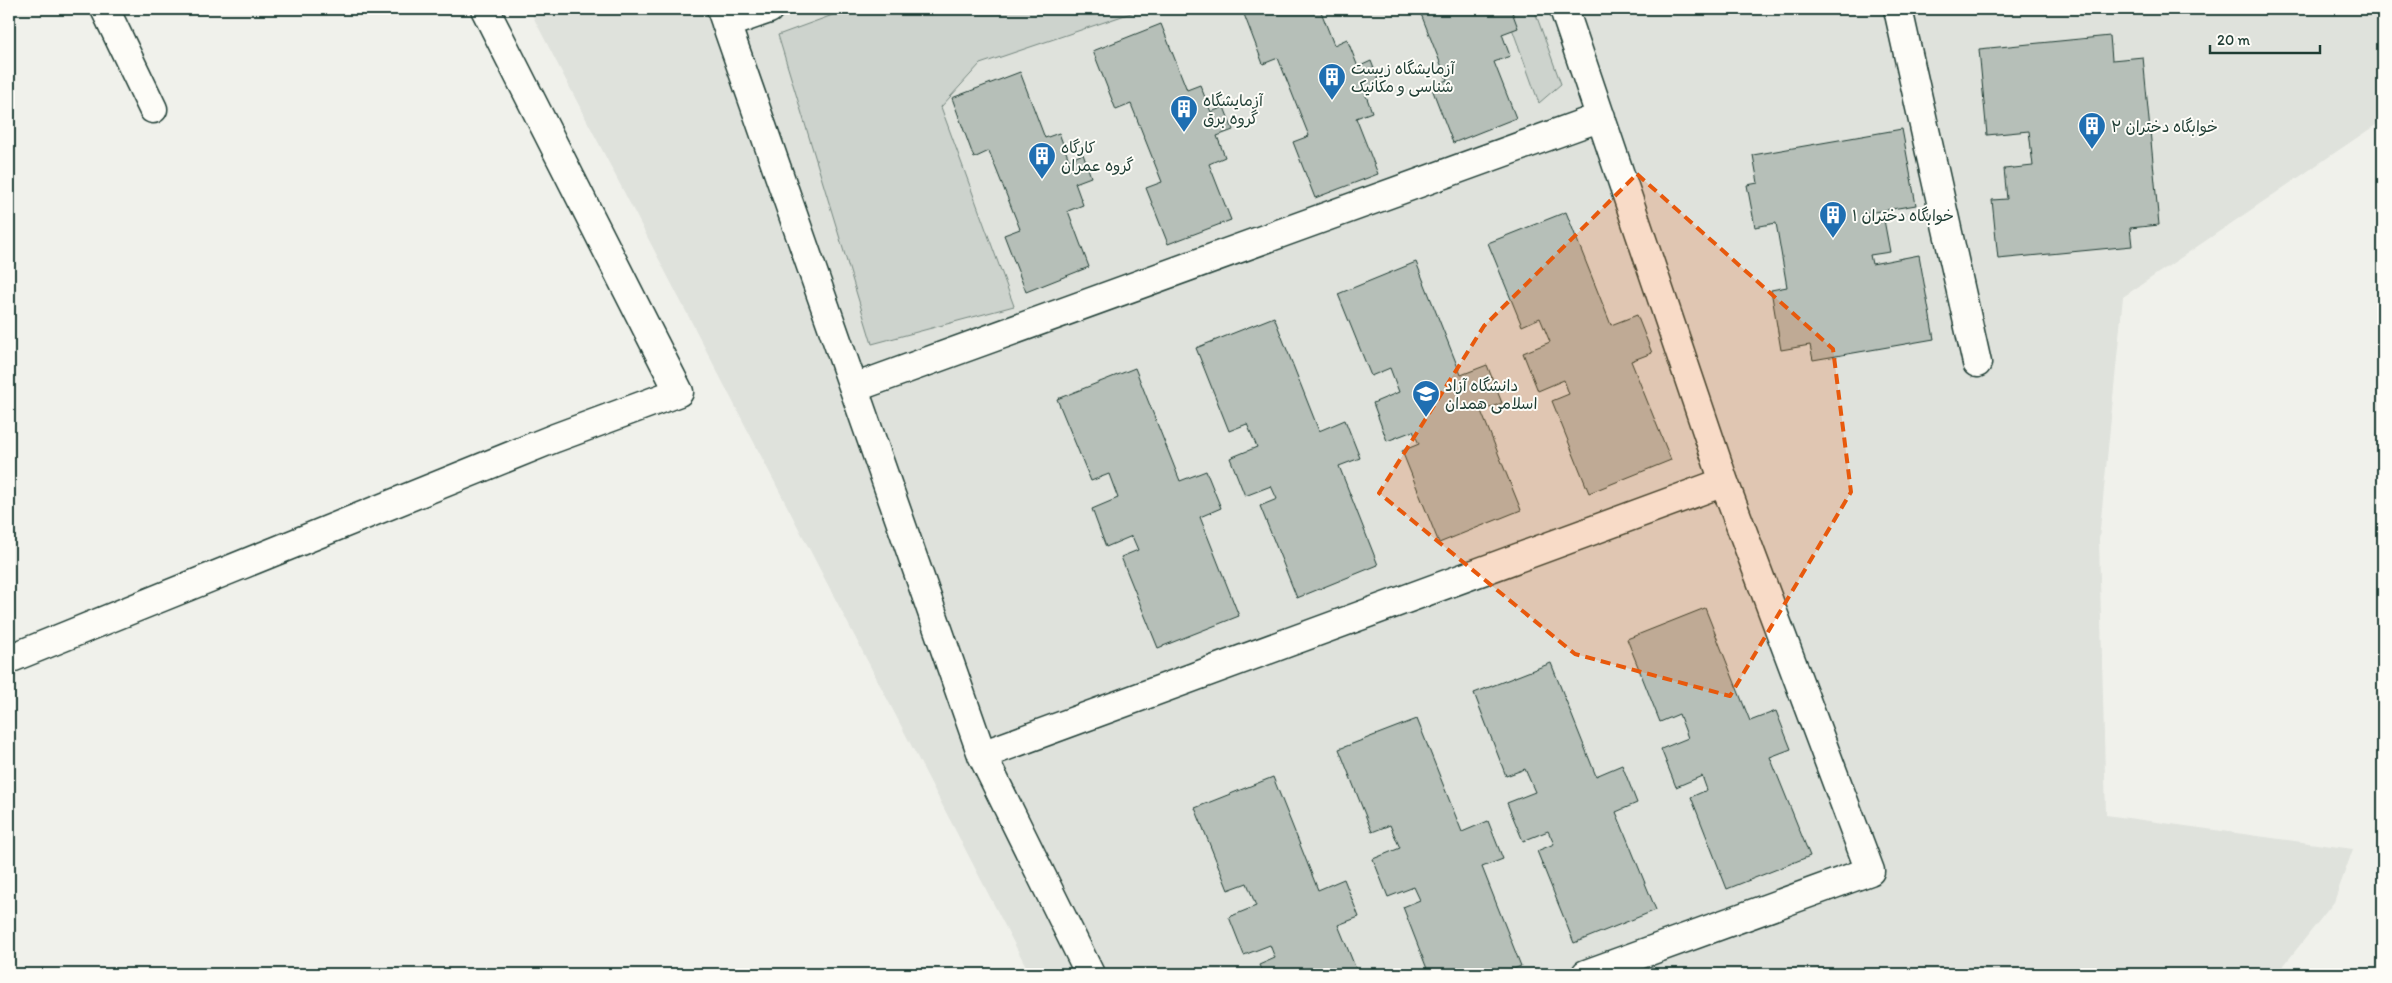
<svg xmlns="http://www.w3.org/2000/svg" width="2392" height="983" viewBox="0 0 2392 983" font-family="Itim,'Playpen Sans Arabic',sans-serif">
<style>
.built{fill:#dfe2dc}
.green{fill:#cdd3cd;stroke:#768880}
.building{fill:#b6bfb8;stroke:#1f3d34}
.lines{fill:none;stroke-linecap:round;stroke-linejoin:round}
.minor-casing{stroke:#1f3d34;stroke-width:31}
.minor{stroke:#fdfcf7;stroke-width:28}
.marked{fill:#e8590c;fill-opacity:0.2;stroke:#e8590c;stroke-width:4;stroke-dasharray:10 6;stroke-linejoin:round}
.labels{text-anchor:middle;stroke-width:4;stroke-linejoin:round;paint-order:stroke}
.poi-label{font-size:16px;fill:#1f3d34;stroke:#fdfcf7;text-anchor:start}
</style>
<rect width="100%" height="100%" fill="#f0f1eb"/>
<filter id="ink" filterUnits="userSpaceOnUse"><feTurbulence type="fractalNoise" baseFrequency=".02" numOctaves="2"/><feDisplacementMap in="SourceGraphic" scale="10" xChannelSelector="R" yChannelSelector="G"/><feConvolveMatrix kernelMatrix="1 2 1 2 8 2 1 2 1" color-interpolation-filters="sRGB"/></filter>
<g filter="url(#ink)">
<path class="built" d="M529 9H2383V120L2123 297 2099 539 2106 815 2353 849 2334 902 2277 974H1030Z"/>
<path class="green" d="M849 9H1143L980 64 941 107 1014 306 872 344 778 35Z
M1505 9H1534L1561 84 1539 103Z"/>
<path class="building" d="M1242 9H1320L1334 45 1347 39 1358 67 1371 61 1380 84 1364 90 1372 112 1356 118 1378 174 1315 198 1293 142 1309 136 1278 58 1263 64Z
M1419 9H1495L1496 11 1511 9 1518 28 1502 34 1510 56 1494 62 1516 118 1453 143 1431 86 1447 80Z
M1161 24 1187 90 1200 85 1211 112 1224 107 1233 130 1217 136 1225 157 1209 164 1231 220 1168 244 1146 188 1162 182 1131 104 1116 110 1093 51Z
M2110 36 2112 60 2143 57 2159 225 2130 228 2132 246 1998 259 1992 200 2007 199 2004 169 2033 166 2029 131 1987 135 1979 49Z
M1020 72 1045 138 1059 133 1069 160 1083 154 1091 177 1075 183 1083 205 1068 211 1089 267 1026 292 1004 235 1020 229 989 151 974 158 952 98Z
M1902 129 1916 205 1862 214 1864 224 1884 220 1890 252 1870 255 1872 264 1919 255 1934 339 1813 360 1810 345 1781 350 1771 290 1787 287 1776 223 1755 227 1747 185 1758 183 1753 155Z
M1566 212 1611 325 1637 315 1652 353 1631 361 1671 460 1589 493 1552 401 1569 394 1564 380 1538 391 1523 353 1550 342 1540 318 1522 326 1488 243Z
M1416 262 1461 375 1487 365 1502 403 1481 411 1521 510 1439 543 1402 451 1419 444 1413 431 1387 441 1373 403 1399 392 1390 368 1371 376 1338 294Z
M1274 317 1319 431 1345 420 1360 458 1339 466 1378 565 1297 598 1260 506 1277 499 1271 486 1245 496 1230 458 1257 447 1247 424 1229 431 1196 348Z
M1135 368 1180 481 1206 471 1221 508 1200 517 1239 616 1158 648 1121 557 1138 550 1132 536 1106 547 1092 509 1118 498 1109 474 1091 481 1057 399Z
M1705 608 1750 721 1776 711 1791 749 1770 757 1810 856 1727 889 1691 797 1707 790 1702 776 1676 787 1661 749 1688 738 1679 714 1660 722 1627 639Z
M1551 663 1596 776 1622 765 1637 803 1616 812 1656 910 1574 943 1537 851 1554 844 1548 831 1523 841 1507 803 1535 792 1525 769 1506 776 1474 693Z
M1417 719 1462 832 1488 821 1503 859 1482 867 1521 966 1501 974H1429L1403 907 1420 900 1414 887 1388 897 1373 859 1400 848 1390 825 1372 832 1339 749Z
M1273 777 1318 890 1344 879 1359 917 1338 925 1358 974H1263L1259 965 1275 958 1270 945 1244 955 1229 917 1256 906 1247 883 1228 890 1195 808Z"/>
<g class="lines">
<defs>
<path id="minor" d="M105 9 153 109
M721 9 982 755 1090 974
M1564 9 1724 482 1870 871 1586 974
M1898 9 1977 363
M726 24 769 9
M854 388 1601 117
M9 659 555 438 679 392 485 9
M982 755 1724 482"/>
</defs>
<use href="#minor" class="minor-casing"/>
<use href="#minor" class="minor"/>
</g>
</g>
<path class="marked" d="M1637 174 1833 349 1851 492 1730 696 1575 654 1379 493 1484 326Z"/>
<defs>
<symbol id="building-pin" viewBox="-11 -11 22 30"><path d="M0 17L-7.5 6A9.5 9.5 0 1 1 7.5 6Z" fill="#1f6fb2" stroke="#fdfcf7"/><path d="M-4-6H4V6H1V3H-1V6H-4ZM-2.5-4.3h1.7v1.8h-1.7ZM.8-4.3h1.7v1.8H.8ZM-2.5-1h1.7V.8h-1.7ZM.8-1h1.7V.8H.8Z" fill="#fff"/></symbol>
<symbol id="university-pin" viewBox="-11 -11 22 30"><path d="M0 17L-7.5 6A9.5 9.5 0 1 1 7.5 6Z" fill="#1f6fb2" stroke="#fdfcf7"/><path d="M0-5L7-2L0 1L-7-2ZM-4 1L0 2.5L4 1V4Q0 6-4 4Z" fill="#fff"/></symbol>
</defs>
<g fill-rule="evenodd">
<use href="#building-pin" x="1316" y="61" width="32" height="43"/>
<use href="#building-pin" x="1168" y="93" width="32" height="43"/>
<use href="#building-pin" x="2076" y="110" width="32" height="43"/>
<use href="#building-pin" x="1026" y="140" width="32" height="43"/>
<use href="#building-pin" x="1817" y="199" width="32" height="43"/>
<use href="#university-pin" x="1410" y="378" width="32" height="43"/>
</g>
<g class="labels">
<g class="poi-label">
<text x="1351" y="74">آزمایشگاه زیست<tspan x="1351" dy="18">شناسی و مکانیک</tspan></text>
<text x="1203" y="106">آزمایشگاه<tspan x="1203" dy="18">گروه برق</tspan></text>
<text x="2111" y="132">خوابگاه دختران ۲</text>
<text x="1061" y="153">کارگاه<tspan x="1061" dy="18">گروه عمران</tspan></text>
<text x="1852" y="221">خوابگاه دختران ۱</text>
<text x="1445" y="391">دانشگاه آزاد<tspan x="1445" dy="18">اسلامی همدان</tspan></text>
</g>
</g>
<rect width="2392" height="983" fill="none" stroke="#fdfcf7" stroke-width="30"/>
<rect x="15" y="15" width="2362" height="953" fill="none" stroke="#1f3d34" stroke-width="2" filter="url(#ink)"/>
<path d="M2210 45v8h110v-8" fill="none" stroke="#1f3d34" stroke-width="2.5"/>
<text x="2217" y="45" font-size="15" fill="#1f3d34" stroke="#fdfcf7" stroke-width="4" paint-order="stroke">20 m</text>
</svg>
